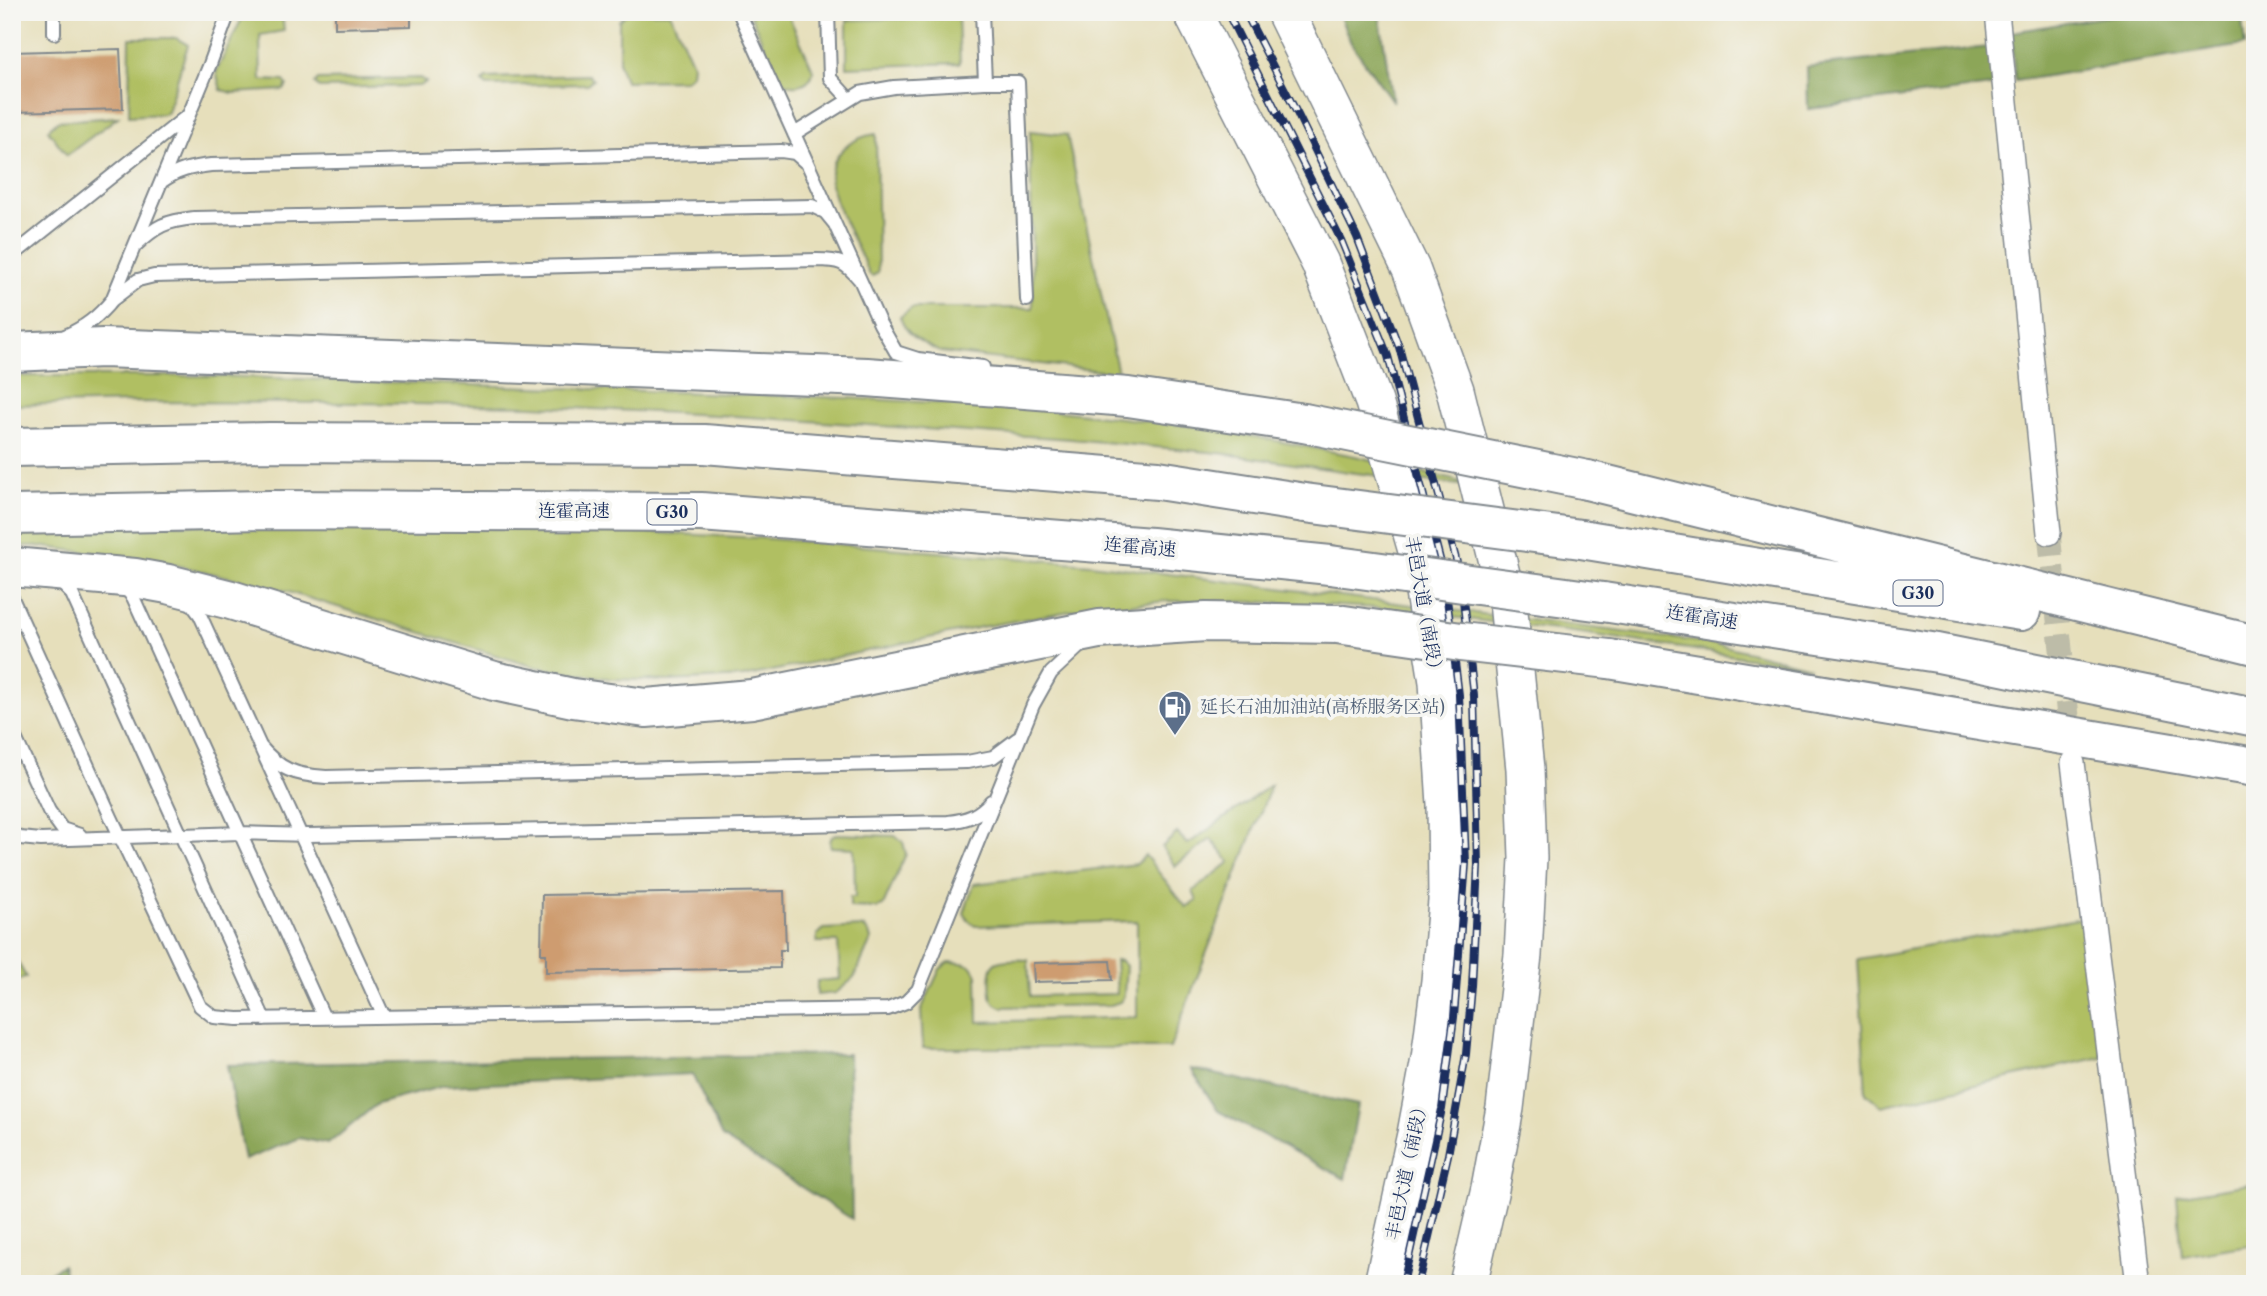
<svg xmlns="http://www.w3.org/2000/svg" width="2267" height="1296" viewBox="0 0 2267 1296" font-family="'Libre Caslon Text','Noto Serif SC',serif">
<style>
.green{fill:#b0bf62;stroke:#667760;stroke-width:2}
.forest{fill:#8ca658;stroke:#546a5b;stroke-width:2}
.building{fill:#ce9c6f}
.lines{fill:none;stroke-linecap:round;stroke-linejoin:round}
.street-tunnel{stroke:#bdbca8;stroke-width:23;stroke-dasharray:23 11;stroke-linecap:butt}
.lane-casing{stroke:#80878c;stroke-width:16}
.street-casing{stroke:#80878c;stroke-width:26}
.primary-casing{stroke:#80878c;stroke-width:40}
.highway-casing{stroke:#80878c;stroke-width:42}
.lane{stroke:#fff;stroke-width:12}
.street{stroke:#fff;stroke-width:23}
.primary{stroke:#fff;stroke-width:37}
.highway{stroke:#fff;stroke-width:38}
.rail-casing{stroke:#1b2f5e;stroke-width:8}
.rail{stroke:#f6f6f2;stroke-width:5;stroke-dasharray:16;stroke-linecap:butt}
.highway-bridge-casing{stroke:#80878c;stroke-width:42;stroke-linecap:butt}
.highway-bridge{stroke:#fff;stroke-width:38}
.labels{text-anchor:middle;stroke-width:7;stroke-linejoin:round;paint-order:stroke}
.shield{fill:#f6f6f2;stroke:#5d6b8a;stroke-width:2}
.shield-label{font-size:16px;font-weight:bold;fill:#1b2f5e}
.street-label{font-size:18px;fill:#1b2f5e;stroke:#f6f6f2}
.service-label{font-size:18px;fill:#4e5e75;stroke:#f6f6f2;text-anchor:start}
</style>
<rect width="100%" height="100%" fill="#f6f6f2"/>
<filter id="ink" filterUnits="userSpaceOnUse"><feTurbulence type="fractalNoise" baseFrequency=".0143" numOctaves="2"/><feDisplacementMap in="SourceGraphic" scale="14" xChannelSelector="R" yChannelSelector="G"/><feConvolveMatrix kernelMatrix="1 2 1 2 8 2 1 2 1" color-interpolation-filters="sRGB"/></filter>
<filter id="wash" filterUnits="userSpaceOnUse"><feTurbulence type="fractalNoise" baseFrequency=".00686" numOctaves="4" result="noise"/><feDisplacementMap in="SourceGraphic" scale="28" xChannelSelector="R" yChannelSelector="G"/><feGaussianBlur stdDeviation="1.57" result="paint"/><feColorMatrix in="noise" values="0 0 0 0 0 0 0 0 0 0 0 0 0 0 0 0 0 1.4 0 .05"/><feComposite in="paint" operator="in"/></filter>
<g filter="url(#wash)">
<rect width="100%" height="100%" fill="#e6dfbb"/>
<path class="green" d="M628 12 670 13 693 64 692 74 685 80 625 81 619 64V21Z
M749 12H787L813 70C813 86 789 90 779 79Z
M276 15 283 21 284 31 260 35 261 80 284 81 287 85 284 90 233 93 221 90 216 72 243 16Z
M958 17 960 63 847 67V20Z
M130 38H176L188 45 167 112 164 114 129 116Z
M588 75 593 79 587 84 487 86 482 82 486 78Z
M420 78 426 82 419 86 319 88 315 84 318 80Z
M118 117 67 155 48 130 57 121Z
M1030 131 1067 135 1118 373 940 352C923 343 906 336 900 317L912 308H1033Z
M876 134 878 272 873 276 870 275C859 249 836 211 831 184 827 156 851 137 876 134Z
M12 376H217L847 398 1031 408 1210 428 1355 456 1486 488 1355 473 1219 453 1071 439 735 416 532 406 353 403 136 402 12 405Z
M12 523 538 527 760 538 1091 564 1717 644 1810 667 1581 633 1377 608 1262 602 1167 601 1076 610 986 626 743 677 670 681 612 679 535 667 272 587 162 562 37 546H12Z
M1271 785 1170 1048H923L921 1010 940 969 949 962C962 963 972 962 977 975L978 1022 1137 1017V921L975 926 968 920 964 913 974 884 1137 864 1145 855 1186 907 1197 901 1193 891 1230 862 1211 839 1175 866 1162 847 1177 833 1188 844Z
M836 834 895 836 903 842 906 854 883 906 877 908 850 907V897H855L854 848 831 847 830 842 832 836Z
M2088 917 2102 1057 1881 1106 1866 1093 1858 959Z
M864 927 869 933 871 940 854 978 836 993 817 995V981L840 979 838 942H817V935L824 929Z
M12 952 26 977 12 982Z
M1028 960 1030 996 1117 994 1115 960 1121 961 1126 966 1124 996 1120 1002 1111 1005 1001 1007C997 1005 994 1004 992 999 990 993 989 969 994 964 1000 958 1020 960 1028 960Z
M2255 1183V1244L2182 1256 2177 1196Z"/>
<path class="forest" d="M1338 12H1379L1393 102 1351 43Z
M2134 12H2241L2245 45 2015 81 2011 32Z
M1997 46 2000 85 1808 109 1807 67Z
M849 1054 852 1219 722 1137 692 1074 444 1086 377 1104 328 1144 299 1138 244 1160 227 1065Z
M1191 1069 1358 1105 1345 1179 1218 1111Z
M62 1265 67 1284H32Z"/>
<g id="blocks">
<path class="building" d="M335 12H411V26L335 28Z
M120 49 123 109 12 112V52Z
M784 891 786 950H780V968L546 972V954H541L542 895Z
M1110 961 1112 980 1034 982 1033 963Z"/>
</g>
</g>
<g filter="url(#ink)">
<use href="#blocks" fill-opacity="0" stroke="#80878c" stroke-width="2"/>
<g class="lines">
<path class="street-tunnel" d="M2049 533 2071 746"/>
<defs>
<path id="lane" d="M54 12V33
M739 12 880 324 896 352 918 359 983 367
M828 12 830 78 849 99
M985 82H1018L1027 300
M794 134 860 93 894 87 985 82 982 12
M161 182C177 170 192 167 211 165L781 151 795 153 805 162
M136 245C156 226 166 221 194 218L812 206 825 212 834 223
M12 256 186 117
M112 300 138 280 154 276 817 260C840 260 845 262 860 280
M65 336C85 327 98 317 112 300L210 64 229 12
M58 580 72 594 264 1019
M122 584 133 597 324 1018
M12 598 111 817 200 1006 214 1017 238 1019 888 1009 906 1002 918 990 1033 705 1051 673 1082 644
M188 599 200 615 384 1017
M12 731 49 811 62 829 80 835
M259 745C280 770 294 775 326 777L967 762 993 757 1017 739
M12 834 20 838 41 840 240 833 309 835 948 822C966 820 979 816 991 801"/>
<path id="street" d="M1997 12 2049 533
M2073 763 2138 1284"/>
<path id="primary" d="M1192 12 1320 263 1374 402 1418 554 1438 682 1446 804 1447 901 1440 981 1430 1059 1416 1134 1383 1284
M1285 12 1411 269 1455 390 1508 602 1525 769 1528 858 1523 955 1505 1108 1490 1189 1468 1284"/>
<path id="highway" d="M12 352 103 348 867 377 1128 397 1304 423
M12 447 270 442 704 444 1158 480 1305 503
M1587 480 2255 645
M12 515 270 510 701 512 1151 547 1330 565
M1581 539 2021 611
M12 567 135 578 168 584 231 600 494 681 573 698 646 708 752 699 1099 629 1206 622 1337 624
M1603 602 1938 653 2255 717
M1609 659 2255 767"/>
</defs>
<use href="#lane" class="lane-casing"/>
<use href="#street" class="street-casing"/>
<use href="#primary" class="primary-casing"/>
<use href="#highway" class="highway-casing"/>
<use href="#lane" class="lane"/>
<use href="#street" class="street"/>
<use href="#primary" class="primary"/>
<use href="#highway" class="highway"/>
<defs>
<path id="rail" d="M1227 12 1341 240 1388 356 1444 575 1459 695 1466 863 1454 1017 1442 1109 1403 1284
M1245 12 1298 115 1357 237 1399 347 1460 574 1474 696 1478 865 1472 986 1466 1054 1448 1155 1418 1284"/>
</defs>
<use href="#rail" class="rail-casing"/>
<use href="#rail" class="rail"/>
<defs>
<path id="highway-bridge" d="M1304 423 1587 480
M1305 503 1581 539
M1330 565 1603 602
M1337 624 1461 642 1609 659"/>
</defs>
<use href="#highway-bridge" class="highway-bridge-casing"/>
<use href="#highway-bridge" class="highway-bridge"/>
</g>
</g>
<defs>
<symbol id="fuel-pin" viewBox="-11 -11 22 30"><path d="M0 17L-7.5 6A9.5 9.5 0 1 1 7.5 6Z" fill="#5c6f8a" stroke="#f6f6f2"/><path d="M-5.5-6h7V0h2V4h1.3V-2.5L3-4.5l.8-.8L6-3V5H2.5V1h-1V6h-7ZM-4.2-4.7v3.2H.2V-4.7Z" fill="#fff"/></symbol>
</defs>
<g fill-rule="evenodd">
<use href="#fuel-pin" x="1156" y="688" width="38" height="52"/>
</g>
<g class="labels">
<g class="shield">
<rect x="647.5" y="499.5" width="49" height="25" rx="5"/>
<rect x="1893.5" y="580.5" width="49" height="25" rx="5"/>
</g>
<g class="shield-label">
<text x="672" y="518">G30</text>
<text x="1918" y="599">G30</text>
</g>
<g class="street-label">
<text x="574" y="517">连霍高速</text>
<text transform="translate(1140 547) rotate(5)" y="6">连霍高速</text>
<text transform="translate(1424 607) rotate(80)" y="6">丰邑大道（南段）</text>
<text transform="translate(1702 617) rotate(9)" y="6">连霍高速</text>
<text transform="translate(1407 1169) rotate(-78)" y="6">丰邑大道（南段）</text>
</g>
<g class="service-label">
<text x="1200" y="713">延长石油加油站(高桥服务区站)</text>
</g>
</g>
<rect width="2267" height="1296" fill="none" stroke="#f6f6f2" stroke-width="42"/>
</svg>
